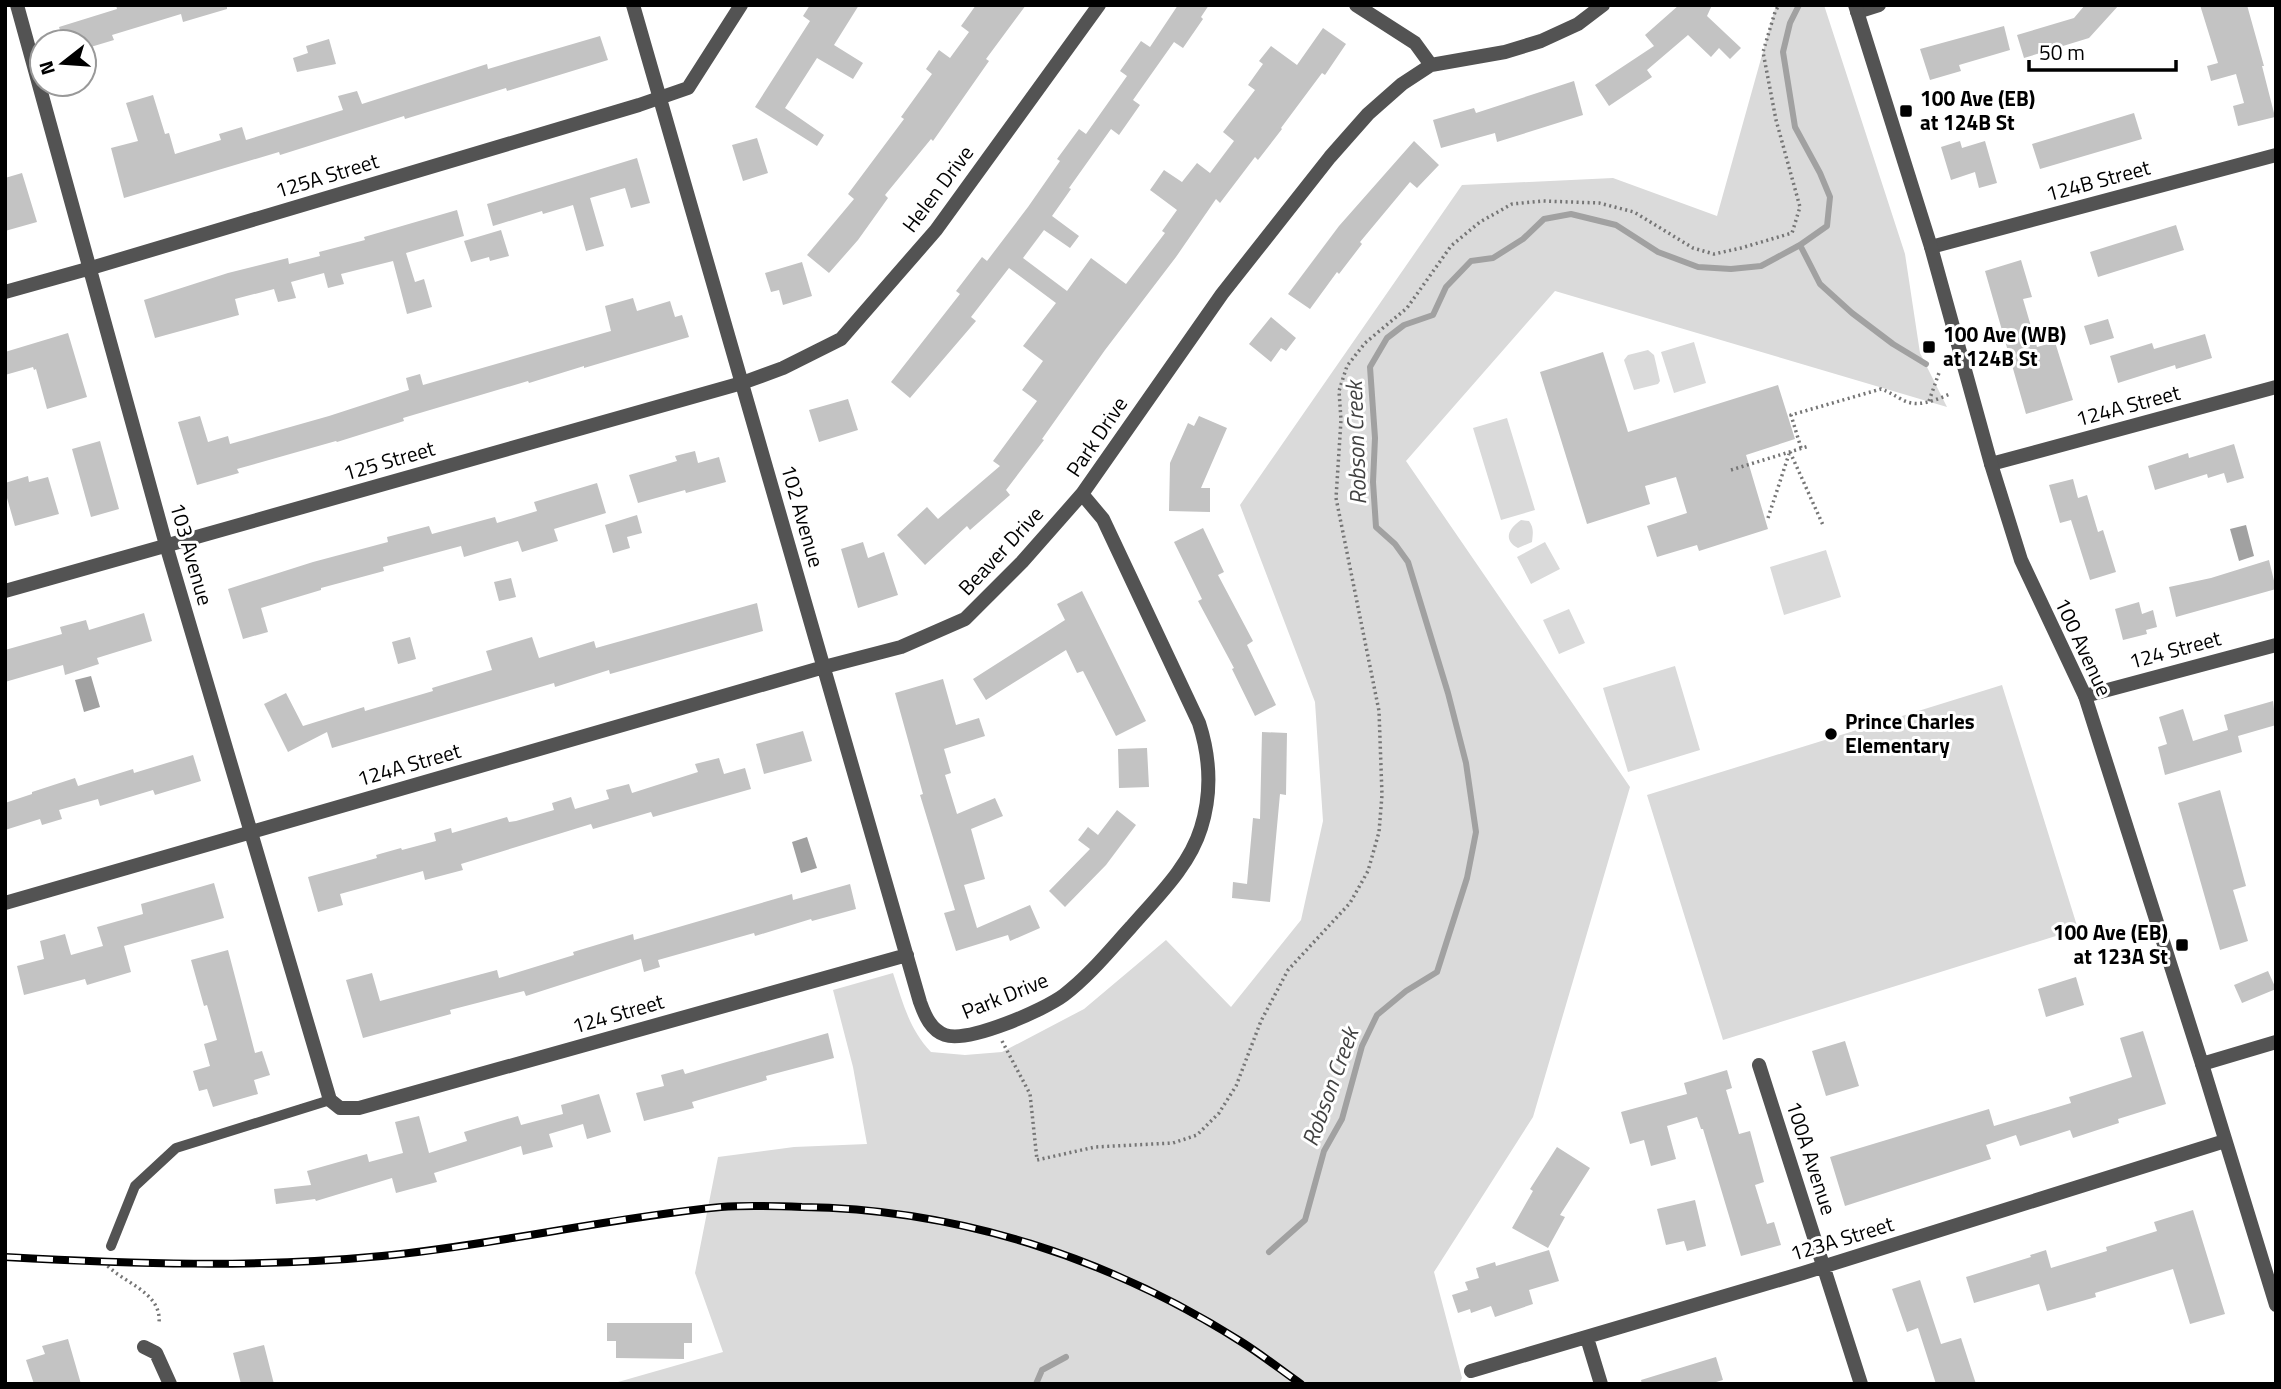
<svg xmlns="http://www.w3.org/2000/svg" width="2281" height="1389" viewBox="0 0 2281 1389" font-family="'Titillium Web',sans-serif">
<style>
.green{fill:#dadada}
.water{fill:#a1a1a1}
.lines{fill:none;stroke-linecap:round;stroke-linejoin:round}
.stream{stroke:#a1a1a1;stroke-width:6}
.building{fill:#c3c3c3}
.path{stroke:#757575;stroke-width:3.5;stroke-dasharray:2 3.5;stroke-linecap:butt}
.service{stroke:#535353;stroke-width:10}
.minor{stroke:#535353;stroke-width:14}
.tertiary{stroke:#535353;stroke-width:14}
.rail-casing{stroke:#000;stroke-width:8}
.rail{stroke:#fff;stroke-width:5;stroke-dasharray:16;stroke-linecap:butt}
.poi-dot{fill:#000;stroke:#fff;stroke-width:2.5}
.labels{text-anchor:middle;stroke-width:6;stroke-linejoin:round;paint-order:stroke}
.poi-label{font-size:21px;font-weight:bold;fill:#000;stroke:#fff;text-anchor:start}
.street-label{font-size:21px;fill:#000;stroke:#fff}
.water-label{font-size:23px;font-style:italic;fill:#424242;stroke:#fff}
</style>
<rect width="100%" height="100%" fill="#fff"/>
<path class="green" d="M1776 5H1824L1905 254 1920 353 1947 407 1555 291 1406 461 1630 787 1533 1117 1434 1272 1462 1378 1459 1384H611L723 1352 695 1273 718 1157 794 1147 867 1144 853 1067 833 990 893 973C903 1003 909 1029 931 1052L965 1055 1002 1052 1084 1009 1166 940 1231 1007 1301 920 1323 821 1315 702 1240 505 1462 185 1613 178 1717 216Z
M1694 342 1706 383 1674 393 1661 352Z
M1648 350 1654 355 1660 381 1658 384 1634 390 1624 360 1628 355Z
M1507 418 1535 510 1501 520 1473 428Z
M1521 520 1529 521C1534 528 1533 533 1532 542L1518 548C1503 540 1508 529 1521 520Z
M1545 542 1560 569 1531 584 1517 557Z
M1826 550 1841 597 1784 615 1770 567Z
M1569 609 1585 643 1559 654 1543 620Z
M1675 666 1700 750 1628 772 1603 688Z
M2002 685 2078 929 1723 1040 1647 795Z"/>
<path class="water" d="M2246 525 2254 556 2239 561 2230 529Z
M91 676 100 707 84 712 75 680Z
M807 837 817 868 801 873 792 842Z"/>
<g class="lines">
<path class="stream" d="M1800 245 1820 284 1852 313 1893 344 1926 364
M1269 1252 1305 1220 1324 1151 1342 1119 1362 1046 1377 1015 1406 991 1437 972 1467 878 1476 832 1466 763 1448 693 1408 562 1395 544 1376 527 1373 482 1375 438 1370 367 1387 338 1404 325 1433 315 1446 287 1471 261 1493 258 1523 239 1544 219 1571 214 1616 225 1658 252 1698 267 1731 269 1761 266 1800 245 1827 226 1830 197 1820 173 1795 127 1783 52 1790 23 1799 5
M1036 1384 1042 1370 1066 1357"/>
</g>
<path class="building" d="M116 5H227V9L183 22 181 14 112 35 114 40 84 49V42H64L59 27 117 9Z
M810 5H859L834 45 863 63 853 79 817 58 785 108 824 135 817 146 755 107 810 21 803 16Z
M976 5H1026L986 59 989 61 933 141 931 139 885 195 888 198 858 240 829 273 807 255 854 199 848 194 904 119 901 117 932 74 926 69 939 50 950 58 969 32 961 26Z
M1178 5H1209L1201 17 1203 19 1183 48 1174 42 1133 100 1140 105 1119 135 1111 129 1069 188 1071 189 1052 216 1079 236 1070 248 1044 230 1023 258 1067 291 1091 258 1126 284 1165 233 1162 231 1177 210 1150 190 1164 170 1182 182 1197 163 1210 173 1234 141 1223 132 1255 90 1248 85 1263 64 1259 61 1271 46 1297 65 1323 28 1346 44 1325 75 1322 73 1281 128 1282 129 1258 160 1255 157 1220 203 1216 199 1176 257 1105 350 1042 439 1044 440 1006 490 1010 495 970 530 967 526 925 565 897 535 927 507 938 519 1000 466 993 461 1037 401 1022 390 1043 361 1023 346 1056 303 1009 268 971 317 976 321 910 398 891 382 960 294 956 291 982 257 987 261 1028 207 1060 161 1057 159 1079 129 1086 134 1127 76 1120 71 1141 41 1150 47Z
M1679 5H1712L1707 16 1741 48 1730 59 1719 48 1711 57 1688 35 1647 70 1652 77 1609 106 1595 85 1654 46 1645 35Z
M2085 5H2119L2089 38 2024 58 2017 35 2074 18Z
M2200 5H2247L2264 66H2262L2275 117 2238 126 2233 106 2244 103 2236 74 2211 81 2207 66 2218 63Z
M2004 26 2010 50 1959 65 1961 71 1930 80 1920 49Z
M600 36 608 60 507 91 506 88 405 119 404 116 280 155 279 152 124 198 111 148 138 141 126 103 153 95 165 134 169 133 175 154 221 140 219 134 242 127 246 140 343 110 338 96 357 91 362 104 487 64 488 69Z
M329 39 336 64 297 72 293 58 308 53 306 46Z
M1574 81 1583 115 1497 142 1495 133 1441 148 1433 120 1474 108 1476 113Z
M2134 113 2142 139 2040 169 2032 144Z
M757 138 768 173 743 181 732 145Z
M1414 141 1439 165 1417 188 1410 182 1360 242 1362 244 1339 274 1337 272 1310 309 1288 294 1339 226Z
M1960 141 1962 148 1985 141 1997 183 1979 188 1975 172 1951 180 1941 147Z
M637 158 650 203 631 208 625 188 590 198 604 246 586 251 573 205 543 214 542 211 493 226 487 204Z
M22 173 37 222 5 231V178Z
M457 210 464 236 406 253 415 282 424 279 432 307 407 314 393 261 341 274 344 284 328 288 324 273 291 282 296 298 278 302 274 289 235 299 239 315 155 338 144 300 228 273 288 258 289 264 320 256 319 252 365 240 364 237Z
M2176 225 2184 250 2098 277 2090 252Z
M501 230 509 256 490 261 489 257 471 262 464 241Z
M2021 260 2032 297 2023 299 2037 347 2055 342 2073 400 2026 414 1985 271Z
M802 262 812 296 783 305 779 290 771 292 765 273Z
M633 298 637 311 670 301 675 317 682 315 689 337 584 368V366L529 383 528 381 403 418 404 421 337 442 336 441 237 469 239 473 197 485 178 422 200 416 208 442 228 436 230 444 329 416 409 390 406 378 420 374 423 385 611 331 605 306Z
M1271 317 1296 338 1286 351 1281 348 1271 362 1249 344Z
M2108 319 2114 338 2090 345 2084 326Z
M68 333 87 397 47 409 36 369 34 370 33 367 5 375V352Z
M2205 334 2212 358 2176 369 2175 365 2118 383 2110 356 2152 343 2154 349Z
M1603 352 1628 432 1778 385 1795 439 1746 455 1768 529 1699 551 1697 545 1657 557 1647 526 1687 513 1676 477 1645 486 1650 504 1587 524 1540 372Z
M848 399 858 430 819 442 809 410Z
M1199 416 1227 428 1201 488H1210V512L1169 511 1170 463 1188 423 1194 426Z
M100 441 119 509 91 517 72 449Z
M2234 444 2244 478 2227 483 2224 473 2208 478 2207 474 2155 490 2148 466 2188 453 2189 458Z
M695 451 698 463 719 457 726 482 686 493 685 490 638 503 629 475 677 461 675 456Z
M28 476 29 482 48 477 59 514 15 526 5 491V483Z
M2073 479 2078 498 2087 495 2098 532 2103 530 2116 572 2090 580 2071 520 2060 523 2049 485Z
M597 483 606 513 554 529 558 541 522 552 518 541 464 557 461 546 383 567 384 571 321 588V590L261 608 268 632 243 639 228 589 313 562 388 542 387 537 429 526 432 534 495 517 497 523 537 511 534 502Z
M637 515 642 533 627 537 630 548 613 553 605 525Z
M1203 528 1224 572 1218 575 1253 641 1247 645 1276 705 1255 716 1232 669 1234 668 1198 601 1202 599 1174 542Z
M863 542 868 558 884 552 898 595 858 608 841 549Z
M2269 560 2276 589 2176 617 2169 587 2211 578Z
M511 578 516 597 499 601 494 582Z
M1082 591 1146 721 1116 736 1083 671 1077 673 1066 650 986 700 973 679 1065 620 1057 604Z
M2139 602 2142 614 2153 610 2157 627 2146 630 2147 634 2123 640 2115 609Z
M757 603 763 631 610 674 609 670 555 687 554 683 332 748 327 732 288 752 264 704 286 693 303 726 364 707 365 711 433 691 432 688 492 670 486 651 532 637 539 658 594 641 596 648Z
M144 613 152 641 97 658 99 664 65 675 63 665 5 682V650L62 634 60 627 86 620 89 630Z
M410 637 416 659 398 664 392 642Z
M943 679 956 725 979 718 985 736 944 749 951 773 945 775 957 814 995 798 1003 816 971 829 985 879 964 885 977 928 1030 905 1040 928 1010 941 1008 935 956 951 944 913 955 910 920 795 923 794 895 693Z
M2273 701 2276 725 2238 736 2242 752 2165 775 2158 747 2167 744 2159 717 2183 709 2193 741 2228 730 2224 715Z
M803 731 812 761 764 774 756 744Z
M1262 732 1287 733 1286 795 1280 794 1270 902 1232 898 1233 882 1247 884 1253 818 1260 819Z
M1147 748 1149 787 1119 788 1118 749Z
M193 755 201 781 155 795 153 790 100 806 98 799 59 810 62 819 42 825 40 819 5 830V803L32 794V792L75 778 78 786 133 769 134 773Z
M719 758 724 774 745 768 751 789 653 817 651 812 593 829 591 824 461 864 463 870 425 880 423 871 369 886 340 894 343 905 318 912 308 877 377 858 376 855 401 848 402 850 436 841 434 833 451 828 452 833 507 817 509 822 516 821 554 810 552 803 571 797 575 809 609 799 606 790 629 784 632 793 698 772 695 764Z
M2220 790 2246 886 2233 890 2248 941 2220 950 2178 803Z
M1117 810 1136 825 1106 865 1065 907 1049 891 1090 849 1078 840 1088 827 1098 835Z
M214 883 224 918 124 946 131 972 87 985 85 979 24 995 17 966 44 959 40 941 65 934 71 955 103 946 97 927 143 914 141 904Z
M850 884 856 909 812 921 811 919 755 936 754 933 658 960 660 967 644 972 641 959 526 996 524 991 450 1010 451 1014 363 1038 346 980 372 973 380 1001 497 970 499 978 574 955 573 952 633 934 634 940 792 894 793 900Z
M228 950 255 1053 262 1051 270 1075 254 1080 258 1094 213 1107 207 1089 199 1091 193 1071 210 1066 204 1044 217 1040 207 1005 204 1006 191 960Z
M2268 971 2276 989 2242 1003 2234 985Z
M2076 977 2084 1005 2046 1017 2038 989Z
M2143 1031 2166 1104 2118 1119 2119 1123 2073 1138 2070 1130 2020 1146 2016 1135 1986 1145 1991 1159 1845 1206 1830 1157 1989 1109 1994 1126 2071 1103 2069 1097 2132 1077 2120 1038Z
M828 1033 834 1058 766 1076 767 1080 692 1102 694 1108 644 1121 636 1093 664 1086 661 1075 683 1069 685 1074Z
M1845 1041 1859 1086 1826 1096 1812 1051Z
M1727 1070 1732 1088 1726 1090 1739 1134 1750 1131 1764 1182 1755 1185 1767 1224 1774 1222 1781 1245 1741 1256 1703 1129H1701L1697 1117 1667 1126 1676 1159 1651 1166 1644 1140 1630 1144 1621 1112 1687 1094 1684 1083Z
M599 1094 611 1132 587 1139 583 1124 549 1134 553 1147 523 1155 521 1146 434 1173 437 1182 396 1193 392 1178 316 1201 315 1199 276 1204 274 1189 311 1185 307 1171 367 1154 369 1162 403 1153 395 1122 419 1116 429 1153 467 1141 464 1132 518 1116 521 1125 563 1114 561 1105Z
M1557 1147 1590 1168 1560 1215 1565 1217 1548 1248 1512 1228 1533 1191 1530 1189Z
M1695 1200 1706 1246 1687 1251 1684 1241 1666 1245 1657 1209Z
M2193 1210 2225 1314 2190 1324 2173 1269 2095 1293 2096 1297 2047 1311 2039 1284 1974 1303 1966 1277 2031 1257 2030 1255 2046 1250 2051 1268 2107 1251 2106 1247 2157 1231 2154 1222Z
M1549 1250 1559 1281 1529 1290 1533 1304 1495 1317 1491 1306 1471 1313 1470 1309 1458 1313 1452 1295 1468 1290 1465 1282 1479 1278 1476 1268 1495 1262 1496 1266Z
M1920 1280 1941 1344 1961 1338 1976 1384H1936L1918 1328 1907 1332 1892 1289Z
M607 1323H692V1343H684V1359L616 1358V1341H607Z
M68 1339 81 1384H34L26 1360 45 1354 42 1346Z
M264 1345 274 1384H241L233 1353Z
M1716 1357 1723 1380 1709 1384H1642L1641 1380Z"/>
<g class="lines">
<path class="path" d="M1929 401 1940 370
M1801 448 1791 415 1881 389C1889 392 1894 395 1901 399 1917 409 1935 400 1950 394
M1790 452 1823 525
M1731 470 1809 446
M1768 518 1789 454
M1002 1041 1030 1094 1037 1160 1095 1147 1173 1143 1197 1135 1219 1113 1236 1086 1261 1021 1288 970 1350 903 1368 871 1379 832 1382 795 1379 711 1336 498 1341 420 1339 391 1347 366 1365 343 1407 308 1451 246 1480 222 1512 204 1543 201 1599 203 1634 212 1693 248 1714 254 1741 248 1792 233 1800 207 1776 120 1763 52 1775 12 1779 5
M104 1262C121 1283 162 1291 159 1323"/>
<path class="service" d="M111 1246 135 1186 176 1148 330 1100"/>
<path class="minor" d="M17 5 166 545 330 1100 340 1108H359L907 955
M633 5 920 1002C925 1016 931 1030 945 1035 969 1043 1044 1010 1064 995 1089 976 1110 950 1131 927 1157 897 1189 867 1201 828 1212 793 1210 757 1199 723L1103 519 1082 494 1222 294 1330 157 1368 114 1402 84 1431 65 1505 52 1541 41 1578 24 1603 5
M1356 5 1415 43 1431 65
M1857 12 1879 5
M1931 247 2276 155
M5 292 91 268 639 105 688 88 741 5
M1991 464 2276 387
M5 591 742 383 783 368 841 339 936 230 1099 5
M2085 696 2276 645
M5 903 824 667 901 647 965 619 1022 562 1082 494
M2202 1064 2276 1305
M1759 1065 1861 1384
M1587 1338 1601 1384
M144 1347 156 1353 170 1384
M1471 1371 1803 1273 2225 1141"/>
<path class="tertiary" d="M1855 5 1931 247 1991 464 2021 560 2085 696 2202 1064 2276 1042"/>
<defs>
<path id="rail" d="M5 1257C131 1264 257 1268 382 1256 496 1245 607 1218 721 1207 748 1205 775 1206 802 1207 958 1209 1109 1258 1240 1341 1261 1354 1281 1370 1301 1384"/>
</defs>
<use href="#rail" class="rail-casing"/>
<use href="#rail" class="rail"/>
</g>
<g class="poi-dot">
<rect x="1899" y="104" width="14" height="14" rx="3.5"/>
<rect x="1922" y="340" width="14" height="14" rx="3.5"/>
<circle cx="1831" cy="734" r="7"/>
<rect x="2175" y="938" width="14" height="14" rx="3.5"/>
</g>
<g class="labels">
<g class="poi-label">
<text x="1920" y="106">100 Ave (EB)<tspan x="1920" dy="24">at 124B St</tspan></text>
<text x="1943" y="342">100 Ave (WB)<tspan x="1943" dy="24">at 124B St</tspan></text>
<text x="1845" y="729">Prince Charles<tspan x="1845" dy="24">Elementary</tspan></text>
<text x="2168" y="940" text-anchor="end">100 Ave (EB)<tspan x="2168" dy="24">at 123A St</tspan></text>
</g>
<g class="street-label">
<text transform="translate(327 176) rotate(-17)" y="7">125A Street</text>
<text transform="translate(2098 181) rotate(-15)" y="7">124B Street</text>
<text transform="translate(938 189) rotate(-53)" y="7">Helen Drive</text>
<text transform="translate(2128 406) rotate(-15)" y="7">124A Street</text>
<text transform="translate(1097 437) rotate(-56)" y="7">Park Drive</text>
<text transform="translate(389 461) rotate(-16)" y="7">125 Street</text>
<text transform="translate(802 516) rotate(74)" y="7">102 Avenue</text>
<text transform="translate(1001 551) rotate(-47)" y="7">Beaver Drive</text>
<text transform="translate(191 554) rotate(74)" y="7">103 Avenue</text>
<text transform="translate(2083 647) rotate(65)" y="7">100 Avenue</text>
<text transform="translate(2175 650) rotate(-15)" y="7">124 Street</text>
<text transform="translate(409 765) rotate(-16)" y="7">124A Street</text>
<text transform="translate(1005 996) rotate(-22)" y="7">Park Drive</text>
<text transform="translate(618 1014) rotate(-16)" y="7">124 Street</text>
<text transform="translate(1811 1158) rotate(72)" y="7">100A Avenue</text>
<text transform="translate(1842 1239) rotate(-17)" y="7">123A Street</text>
</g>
<g class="water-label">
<text transform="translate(1356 443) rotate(-92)" y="8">Robson Creek</text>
<text transform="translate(1330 1087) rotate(-70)" y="8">Robson Creek</text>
</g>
</g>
<rect width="2281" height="1389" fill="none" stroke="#000000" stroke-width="14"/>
<g transform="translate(63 63) rotate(253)"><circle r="33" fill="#ffffff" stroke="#999999" stroke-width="2"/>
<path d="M0-5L12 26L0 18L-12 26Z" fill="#000000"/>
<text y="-10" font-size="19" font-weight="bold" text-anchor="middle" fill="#000000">N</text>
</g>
<path d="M2029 60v10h147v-10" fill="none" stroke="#000000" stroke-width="3.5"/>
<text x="2039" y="60" font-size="21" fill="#000000" stroke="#ffffff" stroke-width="5" paint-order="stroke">50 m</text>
</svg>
